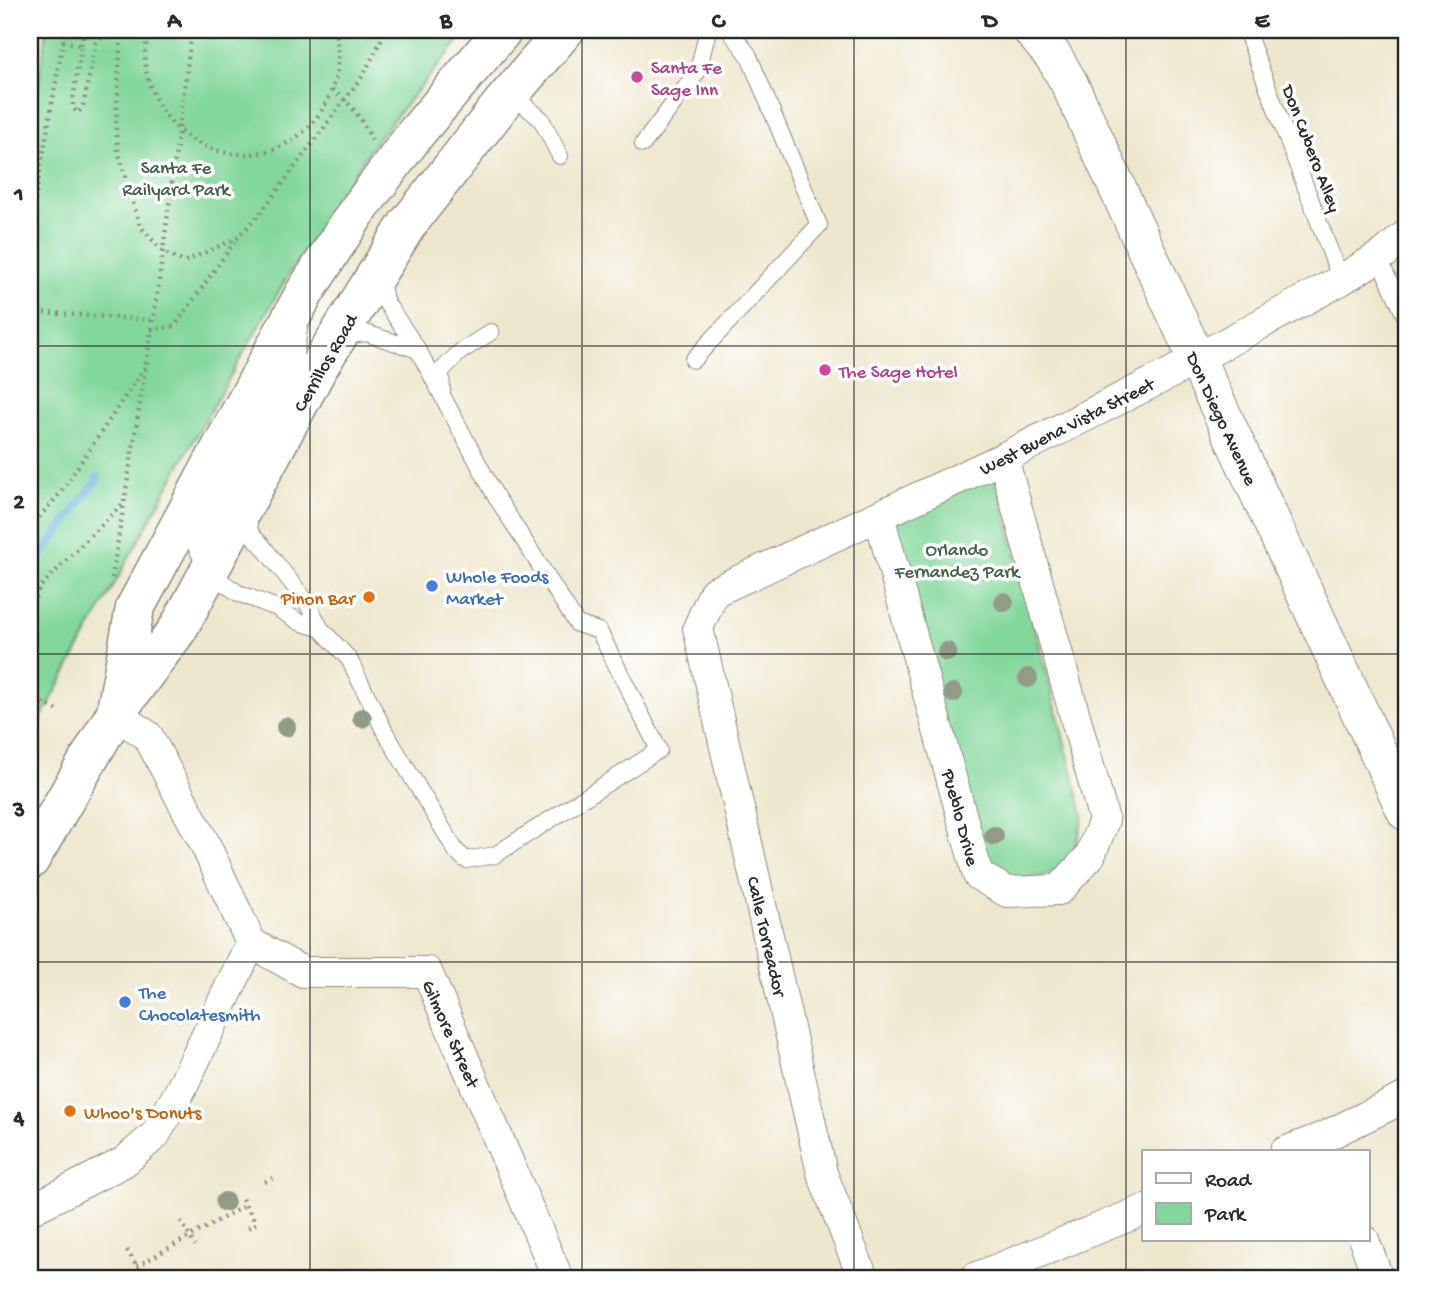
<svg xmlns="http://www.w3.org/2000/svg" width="1436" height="1308" viewBox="0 0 1436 1308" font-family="'Gochi Hand',sans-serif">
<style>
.green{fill:#82d79a;stroke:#568162;stroke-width:2}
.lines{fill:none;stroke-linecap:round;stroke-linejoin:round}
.stream{stroke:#64afdc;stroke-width:8}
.service-casing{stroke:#8c897c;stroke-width:18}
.minor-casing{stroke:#8c897c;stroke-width:32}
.tertiary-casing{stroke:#8c897c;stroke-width:39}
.secondary-casing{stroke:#8c897c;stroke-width:41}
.path{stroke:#8c897c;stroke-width:4.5;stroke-dasharray:2 5;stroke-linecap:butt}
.service{stroke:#fff;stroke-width:16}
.minor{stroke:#fff;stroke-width:30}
.tertiary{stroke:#fff;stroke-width:37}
.secondary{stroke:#fff;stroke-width:38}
.tree{fill:#919c86}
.grid{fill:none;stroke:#2b2b2b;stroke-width:2;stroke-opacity:0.55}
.hotel-dot{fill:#d1479c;stroke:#fff;stroke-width:2.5}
.shop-dot{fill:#3f7fe0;stroke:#fff;stroke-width:2.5}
.food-dot{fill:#e8710a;stroke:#fff;stroke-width:2.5}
.labels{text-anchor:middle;stroke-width:7;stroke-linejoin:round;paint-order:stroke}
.hotel-label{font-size:19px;fill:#b23c85;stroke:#fff;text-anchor:start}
.street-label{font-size:19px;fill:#2b2b2b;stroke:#fff}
.park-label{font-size:19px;fill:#455f4c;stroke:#fff}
.shop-label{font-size:19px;fill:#366cbe;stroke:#fff;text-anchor:start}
.food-label{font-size:19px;fill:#c56008;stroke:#fff;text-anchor:end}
.neatline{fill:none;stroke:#2b2b2b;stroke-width:2.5}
.grid-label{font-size:23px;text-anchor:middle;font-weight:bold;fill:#2b2b2b}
</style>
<rect width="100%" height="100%" fill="#fff"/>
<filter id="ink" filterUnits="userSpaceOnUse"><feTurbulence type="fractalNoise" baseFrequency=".0143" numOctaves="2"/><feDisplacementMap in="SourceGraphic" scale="14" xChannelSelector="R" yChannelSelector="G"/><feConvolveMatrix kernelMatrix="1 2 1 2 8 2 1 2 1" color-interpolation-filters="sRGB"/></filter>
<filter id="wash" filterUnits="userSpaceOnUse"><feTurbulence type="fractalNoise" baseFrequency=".00686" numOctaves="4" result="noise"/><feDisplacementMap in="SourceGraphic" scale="28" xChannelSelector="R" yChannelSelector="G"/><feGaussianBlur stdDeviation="1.57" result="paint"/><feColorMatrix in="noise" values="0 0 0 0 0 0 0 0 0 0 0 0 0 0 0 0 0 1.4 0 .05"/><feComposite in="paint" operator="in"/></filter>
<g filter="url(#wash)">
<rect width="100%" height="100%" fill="#eee7cd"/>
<path class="green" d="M47 30H468L373 144 286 279 192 443 30 738V79L39 80Z
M995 472 1083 814C1077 850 1071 874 1030 878 1025 878 1019 880 1014 879 1004 878 993 872 983 868L887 522Z"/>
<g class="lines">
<path class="stream" d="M30 572 98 478"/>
</g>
</g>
<g filter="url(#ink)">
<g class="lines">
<defs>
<path id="service" d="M1246 30 1341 280
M511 94 541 119 560 156
M643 144 698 71 708 30
M1378 257 1406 318
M299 330 295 355 197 538 196 546 208 572 238 593 277 608 299 622 321 629
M343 336 366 333 418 350
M693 360 819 225 748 54 729 30
M442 393 441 371 460 352 491 332
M249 516C248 530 250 535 261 544L306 601 321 629 349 659 385 732 456 851 466 860 495 855 659 750 599 631 577 624 495 495 418 350 385 301 381 278"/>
<path id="minor" d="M879 516 978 875 1007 892 1059 890 1090 856 1104 820 1003 458
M115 714 148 736 205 844 251 943 303 972H427L558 1278
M1285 1152 1326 1136 1406 1097
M30 1210 124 1162 155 1135 181 1089 251 943
M1364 1240 1378 1278
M863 1278 822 1173 698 628 714 592 1003 458 1171 373 1341 280 1385 253 1406 235
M975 1278 1144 1210"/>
<path id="tertiary" d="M1031 30 1054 57 1069 83 1406 812"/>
<path id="secondary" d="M117 705 135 608 305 292 356 213 416 133 503 30
M30 860 115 714 178 629 318 368 407 225 500 106 565 30"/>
</defs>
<use href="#service" class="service-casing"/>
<use href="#minor" class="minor-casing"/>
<use href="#tertiary" class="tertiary-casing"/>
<use href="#secondary" class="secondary-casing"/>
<path class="path" d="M121 30 116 129 118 151 140 226 163 252 184 262 237 238 259 215 364 74 386 30
M149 30C147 40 144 52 145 62 150 116 195 157 250 154 311 150 350 86 335 30
M164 36 192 35
M63 41 81 45 73 100V108L78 113 83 106 96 43 103 37H140
M81 45 84 30
M332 90C351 103 363 120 372 141
M30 228 65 30
M30 312 153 320
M151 330 175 326 235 241
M30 528 61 492 145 367
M112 578 157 296 192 30
M30 611 39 588 124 502
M30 697 59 711
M265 1182 275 1177
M242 1199 256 1223 248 1228
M181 1221 195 1246
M127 1250 144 1278
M137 1266 246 1205"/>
<use href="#service" class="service"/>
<use href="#minor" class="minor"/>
<use href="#tertiary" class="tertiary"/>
<use href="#secondary" class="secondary"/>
</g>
<g class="tree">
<circle cx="1004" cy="602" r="10"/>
<circle cx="947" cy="652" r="10"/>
<circle cx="1028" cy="678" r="10"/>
<circle cx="953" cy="693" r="10"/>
<circle cx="362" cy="718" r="10"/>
<circle cx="286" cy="727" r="10"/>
<circle cx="994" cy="836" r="10"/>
<circle cx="225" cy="1202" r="10"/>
</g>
</g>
<path class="grid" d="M310 30V1278M582 30V1278M854 30V1278M1126 30V1278M30 346H1406M30 654H1406M30 962H1406"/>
<g class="hotel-dot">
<circle cx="637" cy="77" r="7"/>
<circle cx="825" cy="370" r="7"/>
</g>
<g class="shop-dot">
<circle cx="432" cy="586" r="7"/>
<circle cx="125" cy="1002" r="7"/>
</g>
<g class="food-dot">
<circle cx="369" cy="597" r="7"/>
<circle cx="70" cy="1111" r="7"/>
</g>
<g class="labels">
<g class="hotel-label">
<text x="651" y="73">Santa Fe<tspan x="651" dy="22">Sage Inn</tspan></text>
<text x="839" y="377">The Sage Hotel</text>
</g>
<g class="street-label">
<text transform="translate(1313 148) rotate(69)" y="7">Don Cubero Alley</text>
<text transform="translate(324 362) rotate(-60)" y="7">Cerrillos Road</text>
<text transform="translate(1223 418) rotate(65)" y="7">Don Diego Avenue</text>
<text transform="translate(1066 425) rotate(-27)" y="7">West Buena Vista Street</text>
<text transform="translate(962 817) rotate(75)" y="7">Pueblo Drive</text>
<text transform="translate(768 936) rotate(77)" y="7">Calle Torreador</text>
<text transform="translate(452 1033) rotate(66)" y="7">Gilmore Street</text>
</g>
<g class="park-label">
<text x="176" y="173">Santa Fe<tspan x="176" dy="22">Railyard Park</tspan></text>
<text x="957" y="555">Orlando<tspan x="957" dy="22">Fernandez Park</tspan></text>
</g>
<g class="shop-label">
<text x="446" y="582">Whole Foods<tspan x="446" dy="22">Market</tspan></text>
<text x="139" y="998">The<tspan x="139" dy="22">Chocolatesmith</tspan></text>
</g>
<g class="food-label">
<text x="355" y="604">Pinon Bar</text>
<text x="84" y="1118" text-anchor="start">Whoo's Donuts</text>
</g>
</g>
<rect width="1436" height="1308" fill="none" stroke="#fff" stroke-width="77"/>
<rect x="1142" y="1150" width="228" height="91" fill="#ffffff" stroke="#aaaaaa" stroke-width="2"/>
<rect x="1156" y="1173" width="35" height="10" fill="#ffffff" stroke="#aaaaaa" stroke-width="2"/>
<text x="1205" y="1186" font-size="21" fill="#2b2b2b">Road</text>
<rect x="1156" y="1203" width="35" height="21" fill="#82d79a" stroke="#aaaaaa" stroke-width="2"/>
<text x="1205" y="1220" font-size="21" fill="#2b2b2b">Park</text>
<rect x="38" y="38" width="1360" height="1232" class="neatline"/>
<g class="grid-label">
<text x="174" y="27">A</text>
<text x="446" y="27">B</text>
<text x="718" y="27">C</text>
<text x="990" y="27">D</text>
<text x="1262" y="27">E</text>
<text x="19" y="200">1</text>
<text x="19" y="508">2</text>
<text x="19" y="816">3</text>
<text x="19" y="1124">4</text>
</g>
</svg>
